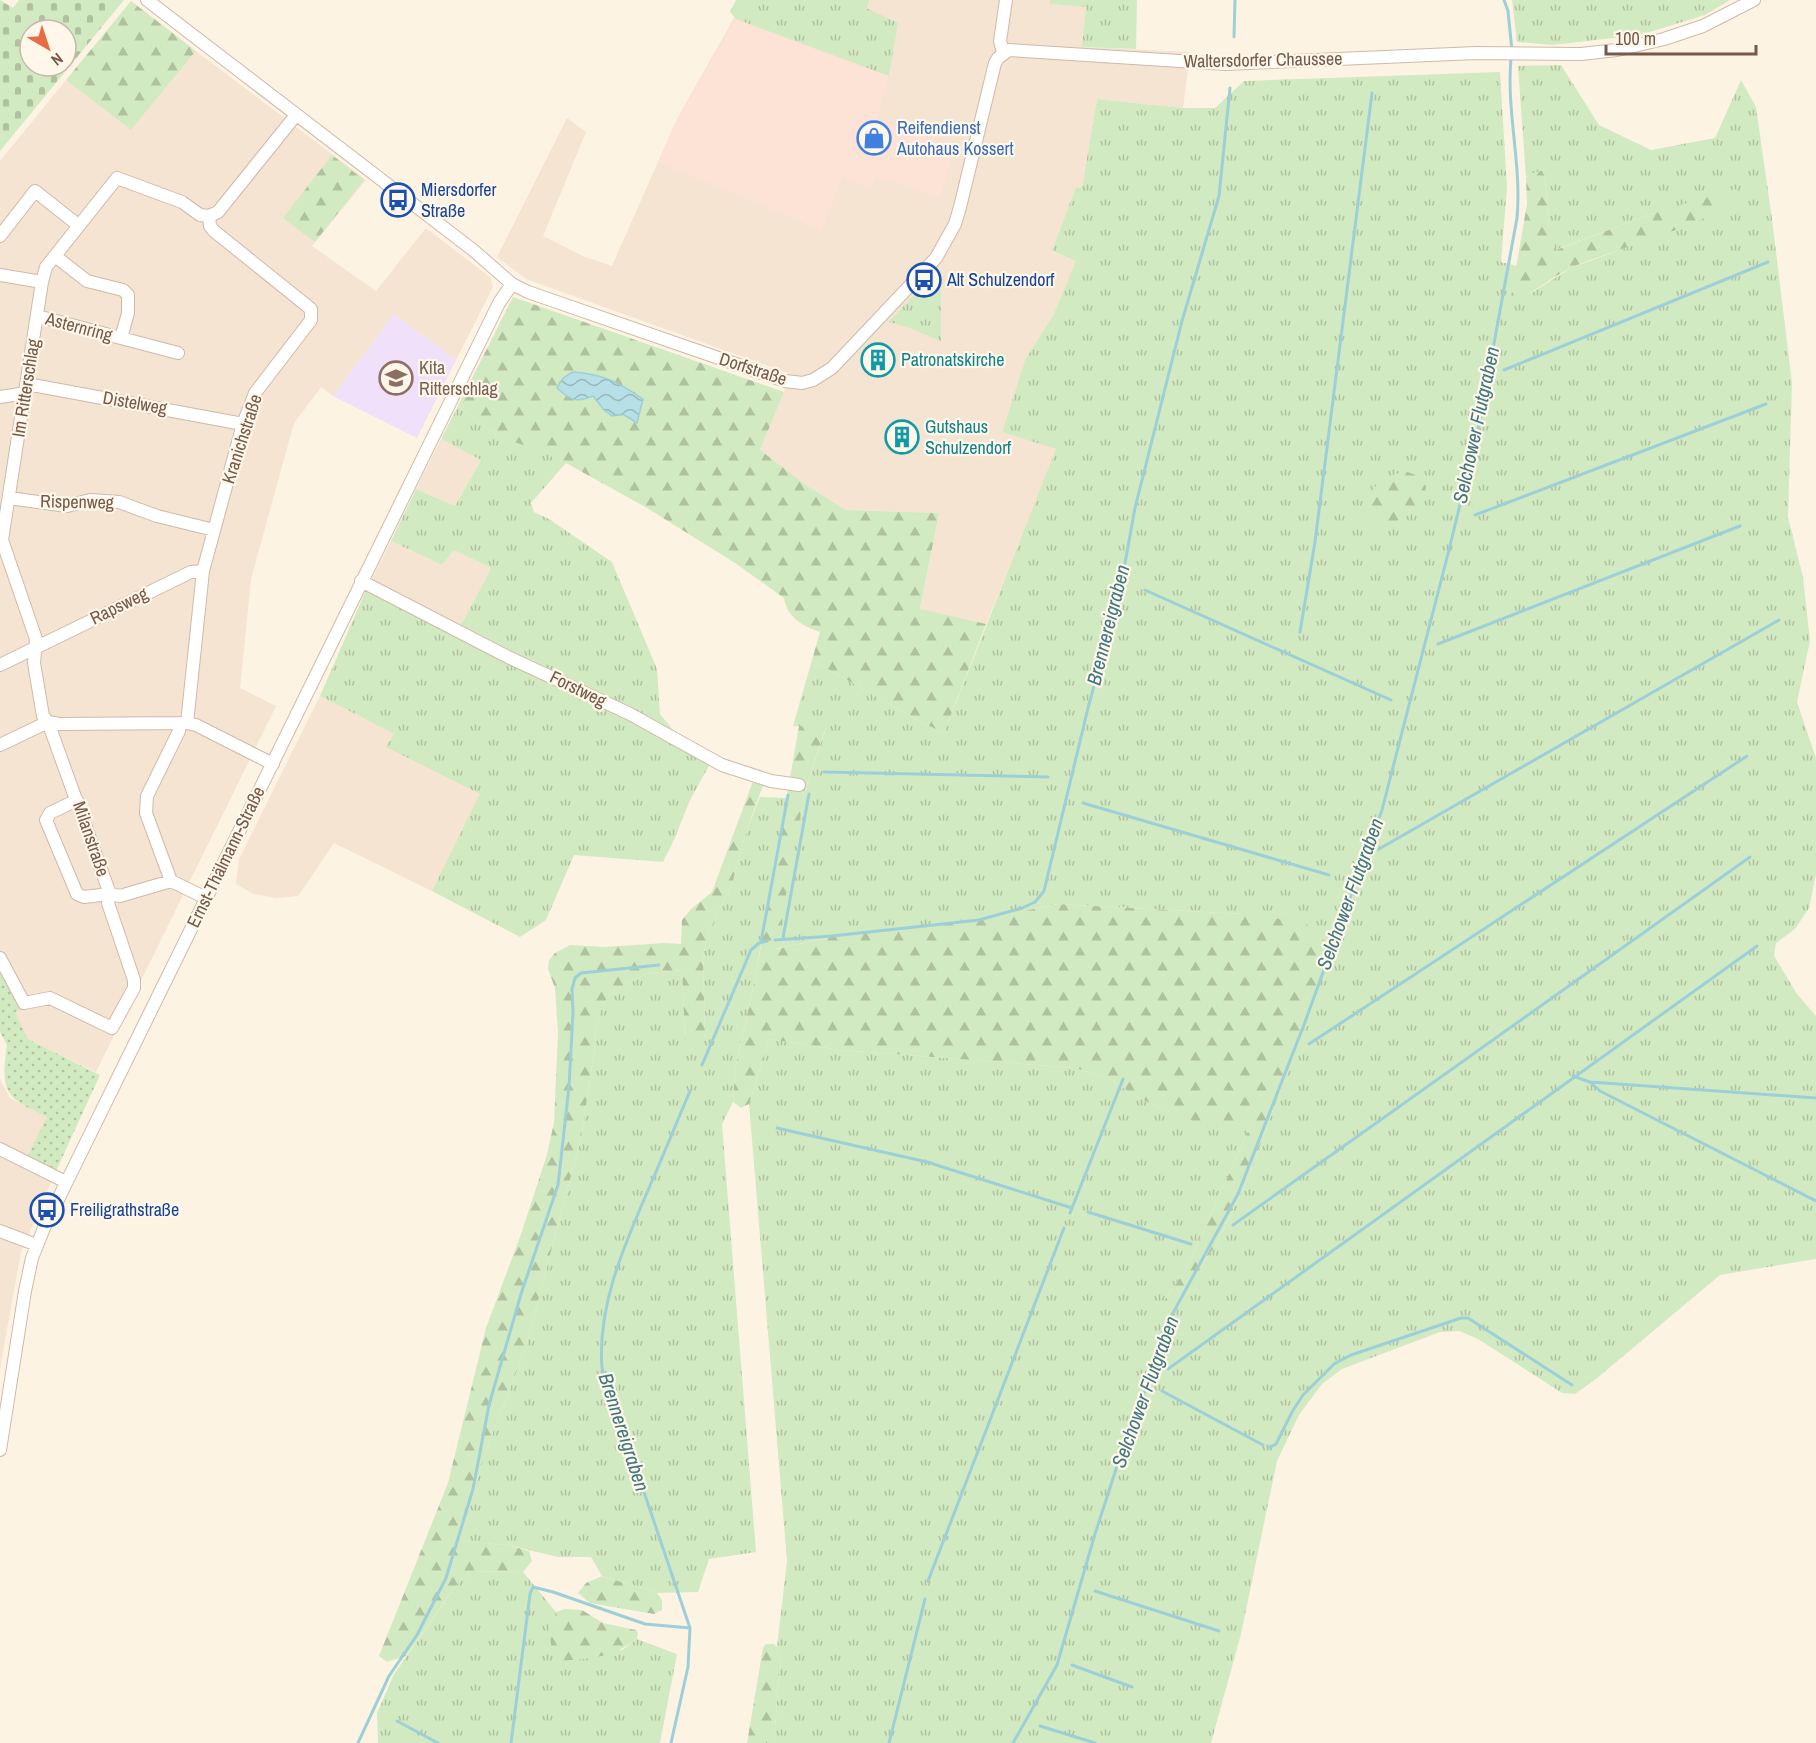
<svg xmlns="http://www.w3.org/2000/svg" width="1816" height="1743" viewBox="0 0 1816 1743" font-family="'Archivo Narrow',sans-serif">
<style>
.residential{fill:#f4e4d1}
.commercial{fill:#fde2d6}
.education{fill:#f0e0f9}
.grass{fill:url(#grass-tufts)}
.forest{fill:url(#forest-firs)}
.cemetery{fill:url(#cemetery-stones);fill-rule:evenodd}
.park{fill:url(#park-dots)}
.water{fill:url(#water-waves);stroke:#9dcfd8;stroke-width:1.5}
.lines{fill:none;stroke-linecap:round;stroke-linejoin:round}
.stream{stroke:#9dcfd8;stroke-width:3}
.minor-casing{stroke:#cebaa9;stroke-width:14}
.minor{stroke:#fff;stroke-width:12}
.labels{text-anchor:middle;stroke-width:4.5;stroke-linejoin:round;paint-order:stroke}
.street-label{font-size:18px;fill:#755949;stroke:#fff7e9}
.shop-label{font-size:18px;fill:#366cbe;stroke:#fff7e9;text-anchor:start}
.transit-label{font-size:18px;fill:#164399;stroke:#fff7e9;text-anchor:start}
.culture-label{font-size:18px;fill:#0d838f;stroke:#fff7e9;text-anchor:start}
.education-label{font-size:18px;fill:#785e54;stroke:#fff7e9;text-anchor:start}
.water-label{font-size:20px;font-style:italic;fill:#3f7782;stroke:#fff7e9}
</style>
<defs>
<pattern id="grass-tufts" width="24" height="20" patternUnits="userSpaceOnUse" patternTransform="scale(1.5)"><rect width="24" height="20" fill="#d2eac1"/><path d="M3 7l-1-3M5 7V3M7 7l1-3M15 17l-1-3M17 17v-4M19 17l1-3" fill="none" stroke="#afc19f"/></pattern>
<pattern id="forest-firs" width="22" height="20" patternUnits="userSpaceOnUse" patternTransform="scale(1.5)"><rect width="22" height="20" fill="#d2eac1"/><path d="M5 1l3.5 6h-7zM16 11l3.5 6h-7z" fill="#afc19f"/></pattern>
<pattern id="cemetery-stones" width="16" height="16" patternUnits="userSpaceOnUse" patternTransform="scale(1.5)"><rect width="16" height="16" fill="#d2eac1"/><path d="M2 7V4a2 2 0 0 1 4 0v3zM10 15v-3a2 2 0 0 1 4 0v3z" fill="#afc19f"/></pattern>
<pattern id="park-dots" width="8" height="8" patternUnits="userSpaceOnUse" patternTransform="scale(1.5)"><rect width="8" height="8" fill="#d2eac1"/><path d="M2 2h.1M6 6h.1" fill="none" stroke="#afc19f" stroke-width="1.8" stroke-linecap="round"/></pattern>
<pattern id="water-waves" width="16" height="10" patternUnits="userSpaceOnUse" patternTransform="scale(1.5)"><rect width="16" height="10" fill="#b7dfe6"/><path d="M0 5q4-4 8 0t8 0" fill="none" stroke="#99b8bc"/></pattern>
</defs>
<rect width="100%" height="100%" fill="#fdf3e3"/>
<path class="residential" d="M870 0H1050L1051 4 1086 7 1083 47 1190 52 1183 108 1097 99 1082 188 1076 187 1052 252 1077 261 1054 314 1025 360 1002 432 1057 449 986 624 920 610 939 513 846 510 806 485 760 450 784 392 788 373 526 279 497 257 567 118 586 132 543 236 583 256 612 266 677 119 734 18 865 8Z
M196 51 366 180 312 246 376 291 426 228 491 278 493 287 456 360 394 314 333 396 321 387 294 423 251 579 240 688 276 706 96 1072 28 1039 14 1012 22 1009 0 968V161L66 80 131 130Z
M441 439 481 460 455 506 416 489Z
M391 541 442 565 454 550 491 568 456 635 367 588Z
M320 696 394 734 387 747 481 794 432 891 334 843 298 896 276 898 254 894 236 884 239 859Z
M0 1079 10 1098 47 1117 56 1171 21 1252 0 1368Z"/>
<path class="commercial" d="M736 19 889 76 877 117 954 149 940 198 876 176 870 188 843 177 821 230 658 162 677 119Z"/>
<path class="education" d="M394 314 456 360 417 438 333 396Z"/>
<path class="grass" d="M736 0H870L866 8 898 23 889 76 736 19 730 12Z
M1050 0H1137L1136 49 1082 47 1086 7 1050 4Z
M1512 0H1730L1705 15 1640 35 1552 45 1517 42Z
M1561 65 1599 125 1651 150 1715 138 1741 80 1756 107 1772 219 1792 383 1788 517 1803 577 1810 641 1797 702 1816 758V874L1809 908 1795 929 1776 943 1774 956 1797 994 1816 1016V1259L1720 1275 1596 1379 1575 1394 1562 1393 1478 1339 1459 1331 1440 1332 1342 1369 1322 1384 1299 1415 1277 1461 1241 1634 1211 1743H774L780 1659 777 1647 787 1561 749 1104 769 1039 841 1050 1075 1068 1108 1078 1136 1096 1164 1110 1251 1125 1186 1270 1161 1305 1165 1320 1217 1243 1248 1179 1332 947 1321 939 1242 914 1057 904 995 917 841 935 775 949 805 791 826 728 793 726 812 660 921 722 944 733 1056 449 1002 432 1025 360 1054 314 1076 261 1052 251 1076 187 1082 188 1097 99 1183 108H1215L1244 81 1500 72 1507 187 1501 262 1517 266 1511 297 1531 293 1571 268 1701 219 1656 212 1555 250 1549 231 1545 176 1530 174 1526 178 1518 66Z
M937 270 941 272V341L910 328 889 322Z
M458 406 499 437 532 447 566 463 531 503 534 512 549 519 612 562 657 669 660 714 691 752 710 764 690 800 674 840 663 862 574 855 546 920 520 937 432 891 480 794 386 747 394 734 320 696 367 588 456 635 491 568 454 550 442 565 391 541 416 489 455 506 481 460 441 439Z
M760 797 787 798 774 863 756 974 735 1070 733 1102 722 1124 756 1552 709 1559 698 1592 657 1593 602 1576 591 1557H558L508 1545 466 1542 459 1536 491 1437 525 1350 581 1138 594 1053 597 1022 604 1002 615 990 649 973 682 970 685 1039 705 1037 703 955 709 932 732 884 747 829Z
M471 1571 523 1572 556 1612 549 1631 622 1650 637 1639 677 1654 660 1743H378L377 1713 394 1674 460 1580Z"/>
<path class="forest" d="M131 1 196 51 131 130 66 80Z
M332 155 364 180 315 242 283 218Z
M1541 171 1545 176 1549 231 1556 250 1656 212 1735 189 1740 194C1718 223 1610 250 1573 267 1553 276 1536 291 1517 300L1511 297 1527 204 1526 178 1530 174Z
M513 297 784 392 760 450 806 485 846 510 939 513 920 609 986 624 944 733 921 722 812 660 820 632C802 626 787 617 784 598L735 563 647 508 566 463 532 448 499 437 458 406Z
M1405 471 1418 476 1426 486 1425 497 1418 507 1402 518 1388 525H1375L1365 516C1362 491 1383 477 1405 471Z
M799 726 826 727 805 791 776 949 841 935 995 917 1057 904 1242 914 1304 922 1332 947 1248 1179 1217 1243 1165 1320 1157 1315 1161 1305 1186 1270 1251 1125 1195 1121 1164 1110 1136 1096 1108 1078 1075 1068 841 1050 769 1039 749 1104 741 1108 733 1102 735 1070 756 974Z
M753 781 764 783 747 829 732 884 709 932 703 955 705 1036 700 1042 692 1044 685 1039 682 970 649 973 615 990 604 1002 597 1022 594 1053 581 1138 525 1350 491 1437 459 1536 466 1542 508 1545 529 1551 532 1561 523 1572 471 1571 460 1580 406 1656 387 1662 379 1656 448 1483 486 1328 520 1237 546 1158 554 1123 558 1032 555 988 548 969 549 960 555 953 570 945 604 947 666 943 681 944 682 920 691 909 712 892Z
M602 1576 657 1593 662 1600V1610L654 1614 590 1603 578 1593 586 1583Z
M565 1609 582 1610 603 1623 636 1630 638 1633 637 1639C611 1658 589 1659 558 1661L553 1657 549 1630 556 1612Z
M766 1644H774L777 1647 780 1659 774 1743H747L763 1648Z"/>
<path class="cemetery" d="M0 0 13 8 19 0H124L0 151ZM30 30H66V66H30Z"/>
<path class="park" d="M0 968 22 1009 15 1012 28 1039 100 1075 56 1171 27 1157 47 1117C6 1097 0 1095 7 1045L0 1032Z"/>
<path class="water" d="M573 372C603 374 618 382 643 399L637 423 623 414 612 416 604 410 593 396C576 403 570 400 557 388 561 379 565 376 573 372Z"/>
<g class="lines">
<path class="stream" d="M1504 0 1508 11 1512 51
M1234 37 1235 0
M1504 370 1768 262
M1475 515 1766 404
M1145 590 1391 700
M1300 632 1315 542 1372 93
M1438 644 1740 526
M824 772 1048 777
M1083 803 1329 875
M1379 849 1779 620
M783 938 809 794
M775 940 832 936 979 920 1022 908 1035 902 1044 891 1088 708 1121 585 1135 508 1182 321 1219 196 1230 88
M761 942 788 795
M1309 1044 1747 756
M702 1065 751 950 759 943 767 941
M1573 1076 1590 1082 1816 1098
M1590 1082 1600 1091 1816 1201
M777 1128 927 1162 1072 1208
M1088 1212 1191 1244
M1070 1213 1123 1079
M1233 1225 1750 857
M1168 1369 1757 946
M1162 1391 1263 1445
M1268 1448 1276 1444 1292 1412 1303 1395 1334 1364 1351 1355 1461 1318H1468L1572 1385
M928 1581 1064 1228
M1095 1591 1219 1631
M1072 1665 1132 1687
M397 1721 438 1743
M1040 1726 1095 1743
M358 1743 389 1676 417 1635 446 1578 473 1489 489 1405 521 1294 558 1185 569 1087 573 1012 572 989 575 978 581 973 659 965
M511 1743 530 1594 533 1587 553 1592 645 1624 690 1628
M671 1743 688 1667 690 1628 602 1368C597 1305 625 1244 649 1188 663 1156 676 1124 690 1091
M889 1743 925 1599
M1013 1743 1057 1665 1095 1534 1130 1426 1150 1379 1162 1333 1238 1194 1305 1022 1382 810 1450 546 1479 425 1517 218C1522 165 1506 111 1511 58"/>
<defs>
<path id="minor" d="M147 0 473 250 512 284 528 292 785 381 802 383 813 380 832 368 936 258 955 224 960 207 995 63 998 58 1009 50 1226 64 1476 53 1581 54 1617 50 1664 39 1703 26 1754 0
M1003 53 1000 41 1006 0
M0 236 35 191 78 225
M55 256 87 281 123 290 128 295V313L121 338
M0 275 42 282
M37 316 178 353
M27 384 243 424
M0 397 26 393
M9 498 67 506 90 500 119 502 157 516 214 530
M361 581 508 657 630 714 722 765 771 781 799 785
M0 665 191 572 203 571
M187 723 203 571 243 424 255 393 311 320V309L214 231 210 226 209 216
M0 745 48 722 110 894 120 896 171 881 206 898
M273 764 196 725 187 723 59 724 48 722 43 716 34 663 36 639 2 540 42 282 46 267 117 178 182 202 200 215 209 216 218 212 296 115
M171 881 146 813 147 796 179 731V723
M0 958 24 1003 50 998 112 1028 134 988V980L108 903 110 894 84 897 77 894 46 820 50 813 77 800
M0 1149 66 1182
M0 1231 37 1245
M0 1450 25 1291 32 1258 44 1228 499 303 512 284"/>
</defs>
<use href="#minor" class="minor-casing"/>
<use href="#minor" class="minor"/>
</g>
<defs>
<symbol id="shop-ring" viewBox="-11 -11 22 22"><circle r="9.5" fill="#fff7e9" stroke="#3f7fe0" stroke-width="1.5"/><path d="M-5-2.5h2.3a2.7 3.5 0 0 1 5.4 0H5L5.5 6h-11ZM-1.5-2.5h3a1.5 2.3 0 0 0-3 0Z" fill="#3f7fe0"/></symbol>
<symbol id="bus-ring" viewBox="-11 -11 22 22"><circle r="9.5" fill="#fff7e9" stroke="#1a4fb4" stroke-width="1.5"/><path d="M-5-6H5V4H4V6H2V4H-2V6H-4V4H-5ZM-3.5-4V0h7V-4ZM-3.5 1.2v1.5H-2V1.2ZM2 1.2v1.5H3.5V1.2Z" fill="#1a4fb4"/></symbol>
<symbol id="building-ring" viewBox="-11 -11 22 22"><circle r="9.5" fill="#fff7e9" stroke="#0f9aa8" stroke-width="1.5"/><path d="M-4-6H4V6H1V3H-1V6H-4ZM-2.5-4.3h1.7v1.8h-1.7ZM.8-4.3h1.7v1.8H.8ZM-2.5-1h1.7V.8h-1.7ZM.8-1h1.7V.8H.8Z" fill="#0f9aa8"/></symbol>
<symbol id="school-ring" viewBox="-11 -11 22 22"><circle r="9.5" fill="#fff7e9" stroke="#8d6e63" stroke-width="1.5"/><path d="M0-5L7-2L0 1L-7-2ZM-4 1L0 2.5L4 1V4Q0 6-4 4Z" fill="#8d6e63"/></symbol>
</defs>
<g fill-rule="evenodd">
<use href="#shop-ring" x="855" y="119" width="38" height="38"/>
<use href="#bus-ring" x="379" y="181" width="38" height="38"/>
<use href="#bus-ring" x="905" y="261" width="38" height="38"/>
<use href="#building-ring" x="859" y="341" width="38" height="38"/>
<use href="#school-ring" x="377" y="359" width="38" height="38"/>
<use href="#building-ring" x="883" y="418" width="38" height="38"/>
<use href="#bus-ring" x="28" y="1191" width="38" height="38"/>
</g>
<g class="labels">
<g class="street-label">
<text transform="translate(1263 60) rotate(-1)" y="6">Waltersdorfer Chaussee</text>
<text transform="translate(79 327) rotate(15)" y="6">Asternring</text>
<text transform="translate(753 369) rotate(18)" y="6">Dorfstraße</text>
<text transform="translate(26 388) rotate(-81)" y="6">Im Ritterschlag</text>
<text transform="translate(135 403) rotate(10)" y="6">Distelweg</text>
<text transform="translate(242 439) rotate(-72)" y="6">Kranichstraße</text>
<text transform="translate(77 502) rotate(1)" y="6">Rispenweg</text>
<text transform="translate(119 606) rotate(-26)" y="6">Rapsweg</text>
<text transform="translate(578 689) rotate(26)" y="6">Forstweg</text>
<text transform="translate(91 839) rotate(71)" y="6">Milanstraße</text>
<text transform="translate(226 857) rotate(-64)" y="6">Ernst-Thälmann-Straße</text>
</g>
<g class="shop-label">
<text x="897" y="134">Reifendienst<tspan x="897" dy="21">Autohaus Kossert</tspan></text>
</g>
<g class="transit-label">
<text x="421" y="196">Miersdorfer<tspan x="421" dy="21">Straße</tspan></text>
<text x="947" y="286">Alt Schulzendorf</text>
<text x="70" y="1216">Freiligrathstraße</text>
</g>
<g class="culture-label">
<text x="901" y="366">Patronatskirche</text>
<text x="925" y="433">Gutshaus<tspan x="925" dy="21">Schulzendorf</tspan></text>
</g>
<g class="education-label">
<text x="419" y="374">Kita<tspan x="419" dy="21">Ritterschlag</tspan></text>
</g>
<g class="water-label">
<text transform="translate(1476 425) rotate(-78)" y="7">Selchower Flutgraben</text>
<text transform="translate(1108 625) rotate(-76)" y="7">Brennereigraben</text>
<text transform="translate(1350 894) rotate(-70)" y="7">Selchower Flutgraben</text>
<text transform="translate(1145 1392) rotate(-70)" y="7">Selchower Flutgraben</text>
<text transform="translate(624 1432) rotate(72)" y="7">Brennereigraben</text>
</g>
</g>
<g transform="translate(48 48) rotate(141)"><circle r="28" fill="#fff7e9" stroke="#c8b8a9" stroke-width="1.5"/>
<path d="M0-4.5L10 22L0 15L-10 22Z" fill="#e96b46"/>
<text y="-9" font-size="16" font-weight="bold" text-anchor="middle" fill="#755949">N</text>
</g>
<path d="M1606 45v9h150v-9" fill="none" stroke="#755949" stroke-width="3"/>
<text x="1615" y="45" font-size="18" fill="#755949" stroke="#fff7e9" stroke-width="4.5" paint-order="stroke">100 m</text>
</svg>
